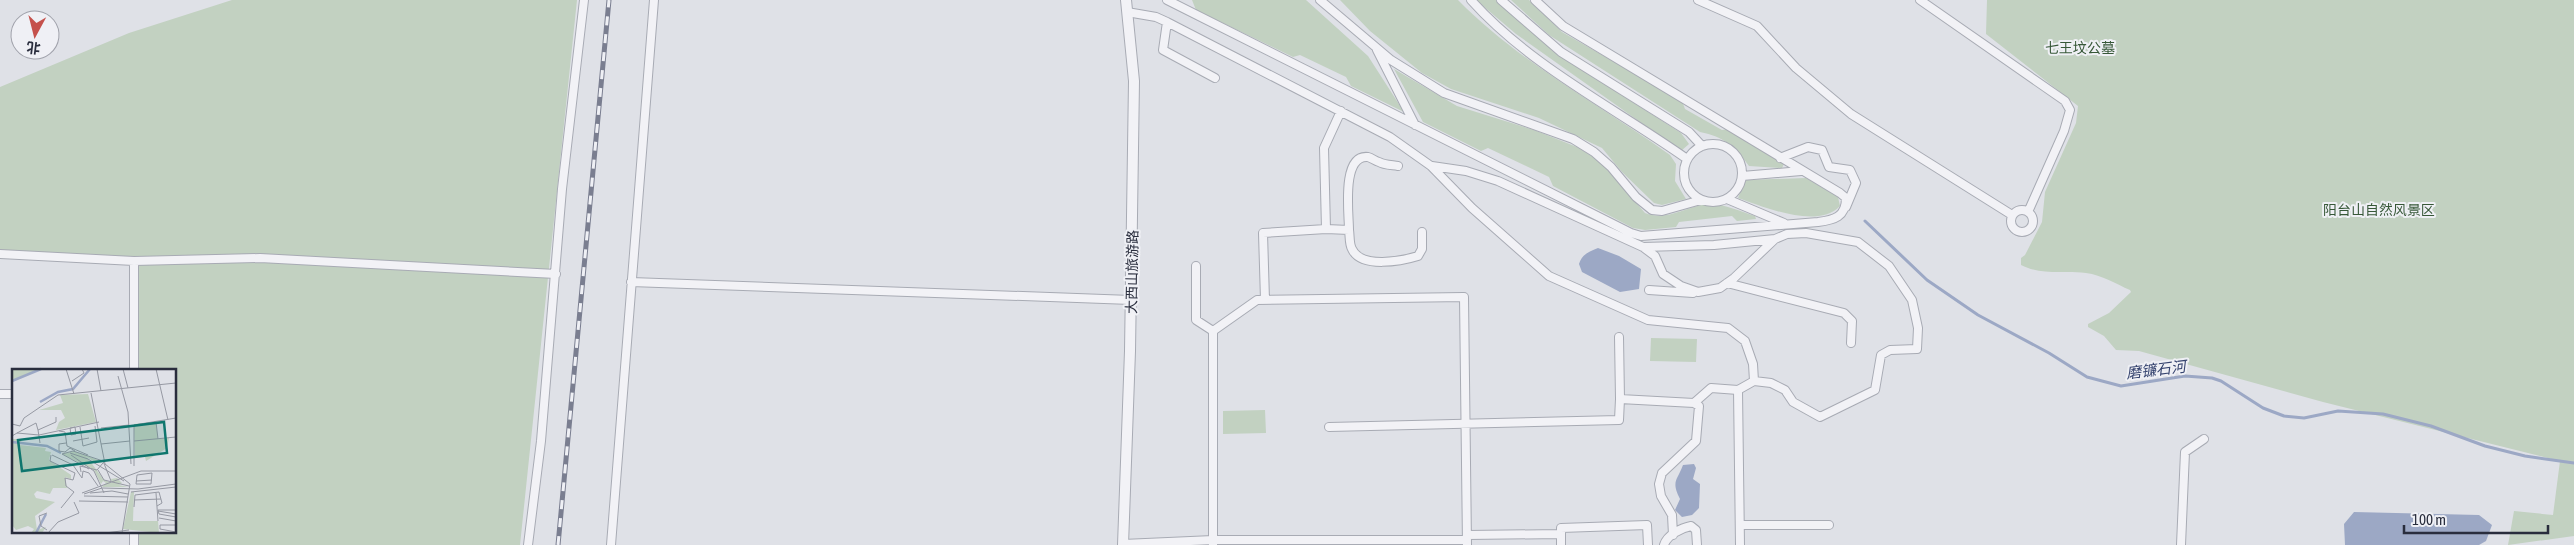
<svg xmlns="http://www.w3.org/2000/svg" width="2574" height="545" viewBox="0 0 2574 545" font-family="'Asap Condensed','Noto Sans SC',sans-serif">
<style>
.green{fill:#c2d1c1}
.water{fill:#9ca8c5}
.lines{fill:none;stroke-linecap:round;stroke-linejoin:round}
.stream{stroke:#9ca8c5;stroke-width:3}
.minor-casing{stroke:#a8abb4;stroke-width:10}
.tertiary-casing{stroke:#a8abb4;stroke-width:12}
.minor{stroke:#f2f2f6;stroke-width:8}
.tertiary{stroke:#f2f2f6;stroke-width:10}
.rail-casing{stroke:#7a7e90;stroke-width:5}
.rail{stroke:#eff0f5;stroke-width:3;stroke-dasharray:9;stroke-linecap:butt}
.labels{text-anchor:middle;stroke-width:4;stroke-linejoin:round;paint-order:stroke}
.park-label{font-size:14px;fill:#375838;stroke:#eff0f5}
.street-label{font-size:14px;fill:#292d3d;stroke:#eff0f5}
.water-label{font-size:15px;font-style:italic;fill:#36446f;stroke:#eff0f5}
.inset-river{fill:none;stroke:#9ca8c5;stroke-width:2.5}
.inset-road{fill:none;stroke:#9699a3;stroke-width:1}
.view{fill:#0f766e;fill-opacity:0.15;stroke:#0f766e;stroke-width:2.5}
.inset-edge{fill:none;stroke:#292d3d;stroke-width:2.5}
</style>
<rect width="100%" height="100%" fill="#dfe1e7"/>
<path class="green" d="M232 0H577L520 545H135V531H175V370H137L139 261 0 254V87L129 33Z
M1192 0H1306L1368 56 1404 112 1351 86 1346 77 1300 55 1293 57 1196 10Z
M1340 0H1458C1520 63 1599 104 1670 155L1676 164 1675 181 1686 199 1662 205 1654 203 1622 172 1602 148 1539 118 1451 89 1422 73 1370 31Z
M1476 0H1496L1562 57 1681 133 1689 144 1681 151 1516 34Z
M1511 0H1529L1562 32 1682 101 1685 109 1722 130 1728 129 1784 164 1782 168 1749 166C1735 146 1724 137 1700 132L1549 35Z
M1987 0H2574V536L2508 545 2514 511 2553 515 2560 461 2323 402 2139 351 2116 350 2104 336 2088 327V324L2109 313 2131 292 2130 290C2116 284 2102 275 2086 273 2064 270 2042 276 2021 265V258L2025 255 2042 222 2045 192 2076 123 2078 106 1986 34Z
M1394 69 1457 106 1534 130 1577 147 1600 161 1645 213C1665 221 1682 209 1702 205 1719 201 1738 211 1755 216L1756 219 1737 221 1732 216 1679 222 1676 227 1645 230 1633 228 1553 186 1549 177 1488 148 1481 151 1423 122Z
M1806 178 1838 197 1840 206C1817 230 1765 207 1738 198L1745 180Z
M1651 338 1697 339 1696 362 1650 361Z
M1265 410 1266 433 1223 434V411Z"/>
<path class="water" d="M1598 248 1619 256 1641 269 1639 289 1620 292 1582 272 1579 264C1582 254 1589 252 1598 248Z
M1694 464 1696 468 1693 479 1700 484 1699 508 1692 515 1682 517 1675 510 1680 499C1671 481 1677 481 1683 465Z
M2354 512 2479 515 2492 525 2486 541 2479 545H2345L2344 524Z"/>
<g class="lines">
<path class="stream" d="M1865 221 1927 280 1978 315 2049 353 2087 377 2121 386 2185 376 2212 378 2221 381 2263 408 2284 416 2304 418 2338 411 2383 414 2431 426 2485 446 2525 456 2574 463"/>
<defs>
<path id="minor" d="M1167 0 1631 233 1641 236 1818 222C1834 220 1846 217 1846 198L1840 193 1563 26 1535 0
M1320 0 1391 60 1444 93 1573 139 1594 152 1611 167 1636 197 1652 210 1662 211 1701 200
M1471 0C1530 66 1615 108 1687 159
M1501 0 1561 52 1689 132 1702 146
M1698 0 1757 26 1796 68 1851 114 2012 215
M1920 0 2065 101 2070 110 2064 131 2028 212
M1127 12 1156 17 1167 22 1390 137 1431 166 1472 208 1549 276 1648 320 1728 328 1745 341 1753 364 1754 381 1738 390 1740 545
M1167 22 1163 50 1215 78
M1377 50 1415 125
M1684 173a29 29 0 1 1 58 0a29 29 0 1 1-58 0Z
M1780 158 1808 147 1822 150 1829 167 1850 170 1856 183 1846 207
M1432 166 1466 171 1498 181 1643 247 1655 256 1663 274 1681 286 1698 292 1720 288 1734 278 1775 239 1787 234 1806 233 1858 242 1889 266 1912 300 1918 328 1917 349 1890 350 1881 355 1875 390 1820 417 1793 402 1785 390 1771 383 1754 381
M1742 176 1801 171
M1727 199 1784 223
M2011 221a11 11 0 1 1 22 0a11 11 0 1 1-22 0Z
M1326 229 1349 230C1350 236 1349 244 1352 249 1361 269 1402 261 1418 256L1422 249V232
M1349 230C1349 214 1341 154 1368 157 1372 158 1375 161 1379 162 1384 165 1392 165 1398 166
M1643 247 1714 245 1775 239
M0 254 134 261 260 258 556 274
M134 261V370
M1196 266V320L1213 331
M631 282 1131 300
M1727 283 1844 313 1852 321 1851 343
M1649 290 1693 293
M1265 300 1263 233 1326 229 1324 148 1341 111
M1619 337 1620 399 1694 403 1711 388 1738 390
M0 394H14
M1329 427 1619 420 1620 399
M1740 525H1829
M134 531V545
M1467 535 1561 534
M1673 535 1672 515 1661 496 1659 484 1662 473 1696 441 1699 406 1694 403
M1123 544 1213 540H1467
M528 545 541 441 562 189 584 0
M611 545 654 0
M1213 545V331L1257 300 1464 297 1467 545
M1561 545V528L1647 525 1648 545
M1664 545C1667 535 1681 528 1691 526L1696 530 1697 545
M2181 545 2185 452 2204 439"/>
<path id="tertiary" d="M1123 545 1130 351 1134 81 1126 0"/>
</defs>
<use href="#minor" class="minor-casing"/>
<use href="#tertiary" class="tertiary-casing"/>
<use href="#minor" class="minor"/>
<use href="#tertiary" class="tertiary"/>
<defs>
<path id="rail" d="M558 545 609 0"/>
</defs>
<use href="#rail" class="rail-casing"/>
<use href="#rail" class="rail"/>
</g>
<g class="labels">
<g class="park-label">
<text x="2080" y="53">七王坟公墓</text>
<text x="2379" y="215">阳台山自然风景区</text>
</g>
<g class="street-label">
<text transform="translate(1132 272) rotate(-89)" y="5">大西山旅游路</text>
</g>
<g class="water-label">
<text transform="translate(2156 370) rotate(-7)" y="5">磨镰石河</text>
</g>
</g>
<g transform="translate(12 369)">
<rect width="164" height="164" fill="#dfe1e7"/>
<path d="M0 0H27L0 12ZM76 25 84 53 44 61 47 53 53 49 49 41H27L51 34 48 26ZM144 53 146 70 157 69 155 79 134 92 133 88 123 89 122 55ZM0 70H10L8 76 34 79 33 82 39 83 37 91 59 106V110L53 108 55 119H41L38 125 25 122 22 125 24 129 43 133 23 147 25 161 34 158 30 164H19L22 160 16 157 4 161 0 156ZM62 82 91 93 84 94 75 88 92 111 100 114 99 110 105 109 110 114 107 116 116 118H90L94 114 91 112 89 115 82 101 50 85ZM119 123H122L121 152H146L147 164 111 160Z" fill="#c2d1c1"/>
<path class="inset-river" d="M0 12 29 0M28 33 46 23 61 20 78 0M0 73 35 77 49 84M24 164 34 145"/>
<path class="inset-road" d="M54 0 62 25M85 0 89 22M111 0 116 19M144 0 156 51M106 7 116 43 119 95M60 12 72 4 70 0M79 24 93 95 118 115 110 164M144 53 146 70M0 55 8 57 12 49 46 26 164 14M63 58 64 65 59 66 58 59ZM68 58 71 77 85 73 83 57M89 59 117 56M47 62 53 63 55 77 76 86M69 63 88 61M5 64 24 54 26 61M0 67 5 64 27 66 87 53M61 72 77 69M122 72 164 68M28 74 26 61 44 53V48M54 74 47 75V82L53 83 58 79 63 82M89 75 118 72M58 84 76 90 112 112M50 85 61 82 91 92 99 112M50 85 77 100M39 86 38 92 63 104 61 111 53 109 54 117 62 123 49 139M40 86 61 96 70 109 71 102 77 104 86 117M59 86 82 102 92 124M122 97V56L164 49M86 101 92 111 117 117M69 103 68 97 85 101 91 94M140 104 139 115H124L125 106ZM124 112 140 111M119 123 164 118M70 124 129 102H164M78 124 100 122 116 125M144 124 146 152M72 125 90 119 126 120 164 115M72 127 116 128M122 131 149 130M67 132 116 133M122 138 123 126 147 123 150 134 145 137M164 141H146L147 145 164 148M146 142 164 145M35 144 27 147 29 157 35 161M147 149 164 152M148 156V160L164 163M148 156H164M36 164 46 153 67 144 62 133M93 164 117 161"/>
<path class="view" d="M152 53 155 84 10 102 6 71Z"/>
<rect width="164" height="164" class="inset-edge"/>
</g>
<g transform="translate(35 35) rotate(187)"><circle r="24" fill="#eff0f5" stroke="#a0a2ab"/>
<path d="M0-4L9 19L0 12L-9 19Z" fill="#c5514c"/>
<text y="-8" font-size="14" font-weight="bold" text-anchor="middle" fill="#292d3d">北</text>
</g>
<path d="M2404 525v8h144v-8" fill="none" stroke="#292d3d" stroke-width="2.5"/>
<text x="2412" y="525" font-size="15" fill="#292d3d" stroke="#eff0f5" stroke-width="4" paint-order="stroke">100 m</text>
</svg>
